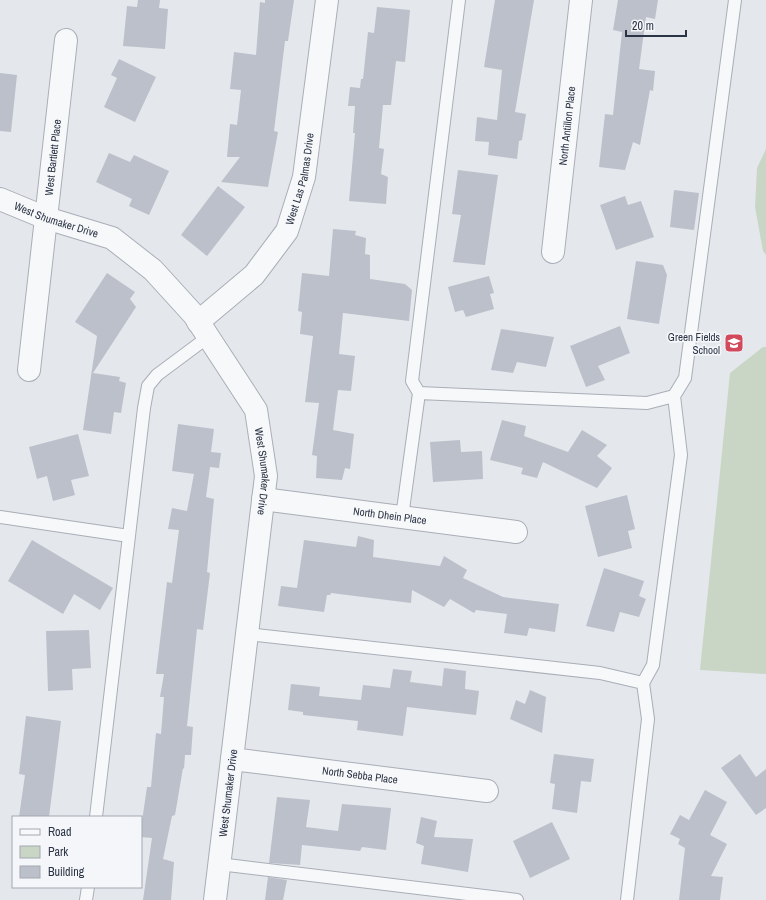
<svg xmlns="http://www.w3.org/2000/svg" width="766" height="900" viewBox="0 0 766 900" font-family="'Archivo Narrow',sans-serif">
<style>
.green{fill:#c9d6c5}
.building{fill:#bbc0ca}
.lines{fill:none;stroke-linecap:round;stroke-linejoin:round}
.service-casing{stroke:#a9aeb7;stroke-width:14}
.minor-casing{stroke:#a9aeb7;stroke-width:24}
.service{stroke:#f7f8fa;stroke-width:12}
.minor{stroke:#f7f8fa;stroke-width:22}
.labels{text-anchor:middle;stroke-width:3.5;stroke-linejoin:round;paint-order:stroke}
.street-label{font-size:11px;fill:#2b3445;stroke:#f4f6f9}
.poi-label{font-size:11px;fill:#2b3445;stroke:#f4f6f9;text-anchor:end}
</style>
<rect width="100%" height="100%" fill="#e4e7ec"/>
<path class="green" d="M766 149V255L763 251 755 207 757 168Z
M763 347H766V674L700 670 730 373Z"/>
<path class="building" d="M138 0H160L159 8 168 9 165 49 123 46 127 6 137 7Z
M265 0H294L288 41H285L274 131 278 132 268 187 221 182 240 157H227L230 124 237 125 241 90 230 89 234 52 256 55 260 2 265 3Z
M495 0H534L515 112 526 114 522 140 519 141 517 159 488 155 489 142 475 141 477 117 497 120 502 70 484 67Z
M618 0H658L655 19 646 17 639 69 655 71 653 91 650 90 640 145 633 142 625 170 599 167 605 114 613 115 622 32 613 30Z
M377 7 410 10 405 62 396 61 391 105H383L379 148 384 149 381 174 388 177 386 204 349 201 355 133H353L355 106H348L350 87 360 88 361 79H363L368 32 374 33Z
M119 59 156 77 135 122 104 107 117 78 111 75Z
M0 73 17 75 11 132 0 131Z
M109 153 130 162 134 155 169 171 149 215 129 206 132 199 96 182Z
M458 170 498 175 485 265 453 262 461 215 452 214Z
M218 186 245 207 207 256 181 235Z
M674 190 699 193 694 230 670 227Z
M625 196 628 205 641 201 654 237 616 250 600 205Z
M333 229 356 231 355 235 366 238 365 254 370 255V279L405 284 412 290 409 321 343 313 339 354 355 356 351 391 338 390 333 430 354 434 350 469 345 468 342 480 316 478 317 456 312 455 319 403 305 402 313 336 300 334 302 312 298 311 302 273 329 276Z
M636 261 663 265 667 275 659 324 627 319Z
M107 273 135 292 130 299 136 307 93 373 120 377 119 381 126 383 121 413 114 412 111 434 83 430 97 336 75 322Z
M489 276 494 293 490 294 494 309 466 317 463 310 455 312 448 287Z
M620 326 630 353 598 366 605 380 586 387 570 346Z
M501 329 554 337 546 367 517 362 513 373 491 370Z
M502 420 526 426 524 436 568 452 582 430 607 445 597 456 612 468 597 488 543 462 537 478 521 474 523 468 490 460Z
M178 424 214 429 211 452 221 453 219 468 210 467 206 497 214 499 207 572 210 573 203 630 197 629 187 726 193 727 191 755H185L184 769 183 768 175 815 172 816 163 859 174 862 171 900H143L152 838 141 837V828L147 787H151L156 733 161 734 164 697H160L164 674H156L167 582 172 583 179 530 168 529 172 508 187 511 194 474 172 471Z
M78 434 89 476 71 480 75 495 53 501 47 476 37 479 29 447Z
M460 440 461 452 482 451 483 479 433 482 430 442Z
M627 495 635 529 628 531 632 548 598 557 585 506Z
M358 536 374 540 373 557 440 566 444 556 467 570 463 578 503 597 559 604 555 632 529 628 527 636 504 633 507 614 476 610 474 613 450 599 444 607 412 590 411 603 331 593 330 595H327L324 612 278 606 281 586 297 588 304 540 356 547Z
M32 540 113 588 100 610 74 594 63 614 8 581Z
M604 568 644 581 639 596 646 599 639 617 620 612 614 632 586 626Z
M89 630 91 668 72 669 73 690 48 691 46 631Z
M444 668 466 671 465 689 479 691 476 715 407 707 403 736 357 730 358 721 303 715V712L288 710 291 684 320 687 319 696 361 700 363 685 390 688 393 669 412 671 410 682 442 686Z
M530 690 546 697 542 733 510 719 516 700 525 704Z
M26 716 61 721 49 817H19L25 775 19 774Z
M554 754 594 759 591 782 581 781 577 813 552 809 555 784 550 783Z
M740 754 756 777 766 769V808L756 815 721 768Z
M705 790 727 802 710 835 727 844 711 876 723 877 720 900H679L685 848 678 844 680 839 670 834 680 815 689 820Z
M277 797 310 800 306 827 338 831 342 804 391 808 386 850 362 847 360 851 302 845 300 865 269 863Z
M421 817 437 821 434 837 473 839 468 872 421 864 424 846 416 843Z
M552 822 570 859 530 878 513 841Z
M268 877 287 880 283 900H265Z"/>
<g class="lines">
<defs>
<path id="service" d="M419 393 412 381 459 0
M0 517 129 536
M402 517 419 393 647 403 674 396 685 378 735 0
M247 634 600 673 643 683
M96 817 144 408 148 386 157 375 208 337
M219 864 517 900
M86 900 88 887
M627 900 648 719 643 683 653 665 681 455 674 396"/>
<g id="minor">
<path id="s1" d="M0 199 46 218 112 238 153 270 194 315 256 410 266 476 215 900"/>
<path id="s2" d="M553 252 581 0"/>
<path id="s3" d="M198 322 254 275 287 231 304 177 327 0"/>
<path id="s4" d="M29 370 66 40"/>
<path id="s5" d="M263 499 516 532"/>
<path id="s6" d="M232 759 487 791"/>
</g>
</defs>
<use href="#service" class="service-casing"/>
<use href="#minor" class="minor-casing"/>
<use href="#service" class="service"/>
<use href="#minor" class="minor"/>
</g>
<defs>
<symbol id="school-square" viewBox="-11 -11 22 22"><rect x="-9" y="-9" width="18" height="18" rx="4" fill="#d1495b" stroke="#f4f6f9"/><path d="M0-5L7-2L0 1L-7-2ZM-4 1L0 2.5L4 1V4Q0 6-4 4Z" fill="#fff"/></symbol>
</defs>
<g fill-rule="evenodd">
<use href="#school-square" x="723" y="332" width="22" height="22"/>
</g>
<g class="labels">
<g class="street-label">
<text dy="4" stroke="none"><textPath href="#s2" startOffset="127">North Antillon Place</textPath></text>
<text dy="4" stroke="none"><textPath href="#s4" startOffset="214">West Bartlett Place</textPath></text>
<text dy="4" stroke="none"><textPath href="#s3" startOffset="182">West Las Palmas Drive</textPath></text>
<text dy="4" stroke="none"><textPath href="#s1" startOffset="60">West Shumaker Drive</textPath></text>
<text dy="4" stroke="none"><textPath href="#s1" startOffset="407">West Shumaker Drive</textPath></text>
<text dy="4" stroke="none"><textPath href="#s5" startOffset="128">North Dhein Place</textPath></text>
<text dy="4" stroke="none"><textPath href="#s6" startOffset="129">North Sebba Place</textPath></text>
<text transform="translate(228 793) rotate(-83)" y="4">West Shumaker Drive</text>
</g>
<g class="poi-label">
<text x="720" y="341">Green Fields<tspan x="720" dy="13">School</tspan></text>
</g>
</g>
<rect x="12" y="816" width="130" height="72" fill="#f4f6f9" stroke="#a4a8b1"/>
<rect x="20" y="829" width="20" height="6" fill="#f7f8fa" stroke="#a4a8b1"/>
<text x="48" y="836" font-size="12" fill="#2b3445">Road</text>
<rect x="20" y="846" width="20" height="12" fill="#c9d6c5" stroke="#a4a8b1"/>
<text x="48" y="856" font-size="12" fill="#2b3445">Park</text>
<rect x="20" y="866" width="20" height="12" fill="#bbc0ca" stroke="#a4a8b1"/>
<text x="48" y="876" font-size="12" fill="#2b3445">Building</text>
<path d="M626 30v6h60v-6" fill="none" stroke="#2b3445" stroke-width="2"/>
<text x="632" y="30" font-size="12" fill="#2b3445" stroke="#f4f6f9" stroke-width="3" paint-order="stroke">20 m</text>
</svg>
